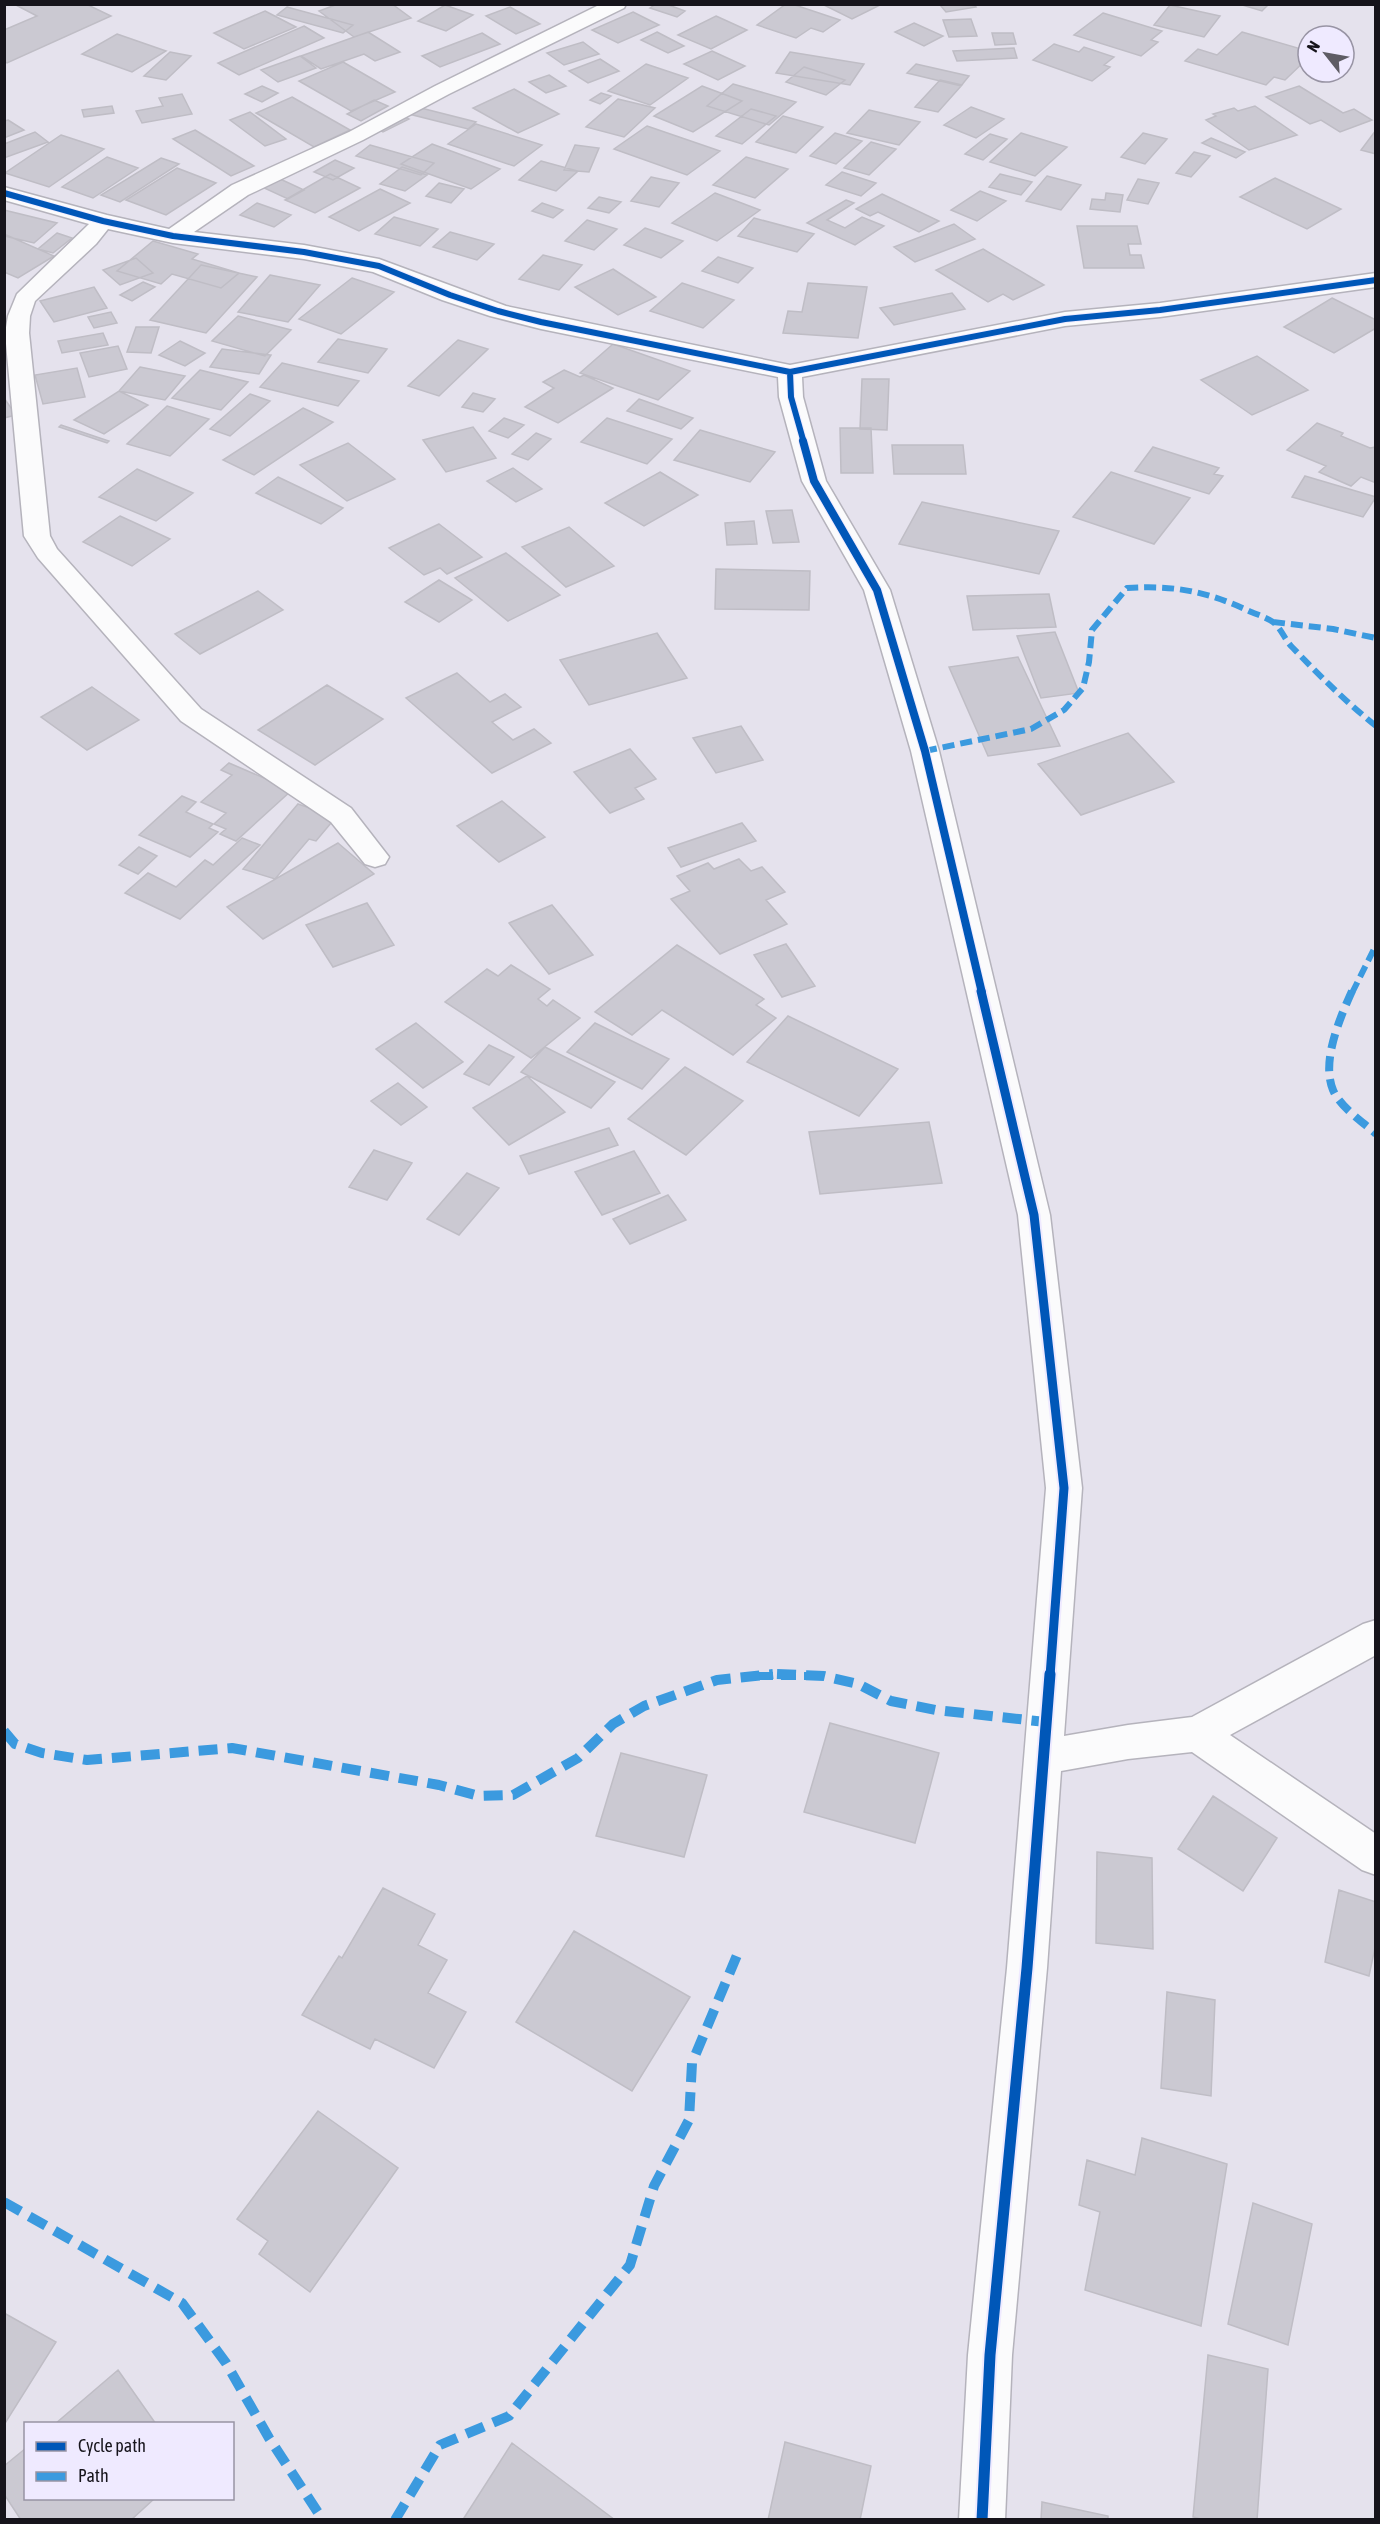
<svg xmlns="http://www.w3.org/2000/svg" width="1380" height="2524" viewBox="0 0 1380 2524" font-family="'Asap Condensed',sans-serif">
<style>
.building{fill:#cbc9d2;stroke:#bfbdc5;stroke-width:1.5}
.lines{fill:none;stroke-linecap:round;stroke-linejoin:round}
.minor-casing{stroke:#b5b3bc;stroke-width:3}
.minor{fill:#fbfbfc;fill-rule:evenodd}
.quiet-far2{stroke:#3b9adf;stroke-width:6;stroke-dasharray:12 6;stroke-linecap:butt}
.quiet-far1{stroke:#3b9adf;stroke-width:8;stroke-dasharray:15 8;stroke-linecap:butt}
.quiet{stroke:#3b9adf;stroke-width:10;stroke-dasharray:19 10;stroke-linecap:butt}
.cycleway-far3-casing{stroke:#efeaff;stroke-width:8}
.cycleway-far2-casing{stroke:#efeaff;stroke-width:10}
.cycleway-far1-casing{stroke:#efeaff;stroke-width:13}
.cycleway-casing{stroke:#efeaff;stroke-width:15}
.cycleway-far3{stroke:#0057b8;stroke-width:6}
.cycleway-far2{stroke:#0057b8;stroke-width:8}
.cycleway-far1{stroke:#0057b8;stroke-width:9}
.cycleway{stroke:#0057b8;stroke-width:11}
</style>
<rect width="100%" height="100%" fill="#e5e2ed"/>
<path class="building" d="M14 4H86L111 16 7 63 4 61V30L37 16Z
M338 4H392L411 18 354 37 319 11Z
M656 4H666L685 11 677 17 650 8Z
M786 4H792L840 20 823 32 811 28 796 38 757 25Z
M822 4H882L852 19Z
M974 4 976 7 946 12 940 5Z
M1239 4H1269L1262 11Z
M445 5 473 15 446 31 418 21Z
M1170 5 1220 16 1204 37 1154 25Z
M287 7 353 25 343 33 277 15Z
M510 7 540 24 516 34 486 16Z
M265 11 296 27 244 49 214 33Z
M633 12 659 25 618 43 592 30Z
M1103 13 1162 31 1151 40 1158 42 1141 56 1074 35Z
M716 16 747 30 711 49 678 35Z
M971 19 977 36 949 37 943 20Z
M914 23 943 36 924 46 895 32Z
M304 26 324 38 239 75 218 63Z
M368 32 400 52 375 61 364 54 321 69 301 56Z
M657 32 684 46 668 53 641 40Z
M1242 32 1308 51V58L1285 80 1274 77 1266 85 1185 61 1198 49 1217 55Z
M482 33 500 44 440 67 422 56Z
M992 33H1013L1016 44 995 45Z
M117 34 166 51 132 72 82 54Z
M583 42 599 54 564 65 547 53Z
M1054 44 1079 52 1084 47 1114 57 1104 65 1110 67 1092 81 1033 60Z
M1014 48 1017 58 957 61 953 51Z
M712 51 745 66 718 80 684 64Z
M170 52 191 56 166 80 144 76Z
M790 52 864 64 850 85 776 73Z
M300 56 316 68 278 82 261 70Z
M600 59 619 71 588 83 569 71Z
M343 62 395 92 351 111 299 81Z
M646 64 688 78 650 105 608 91Z
M916 64 969 76 961 86 907 73Z
M804 67 845 80 826 95 786 82Z
M549 75 566 86 546 93 529 82Z
M940 80 962 85 938 112 915 107Z
M733 84 796 102 769 125 707 106Z
M262 86 278 93 262 102 245 94Z
M702 86 742 101 693 132 654 116Z
M1299 86 1343 113 1354 109 1372 120 1340 132 1321 120 1310 124 1266 97Z
M514 89 559 114 518 133 473 108Z
M601 93 611 96 600 104 590 100Z
M182 94 192 114 142 123 136 111 163 106 159 98Z
M292 97 350 130 314 147 256 113Z
M618 99 655 108 624 137 586 127Z
M374 100 388 106 361 121 347 114Z
M112 106 114 113 84 117 82 110Z
M1255 106 1297 135 1249 150 1206 120 1216 116 1213 114 1234 108 1238 111Z
M417 107 476 122 468 129 409 114Z
M971 107 1004 119 976 138 944 125Z
M751 109 776 116 742 144 716 136Z
M869 110 920 122 899 145 847 133Z
M393 111 409 119 383 132 367 123Z
M250 112 286 139 265 146 230 120Z
M783 116 823 127 796 153 756 142Z
M8 120 24 130 4 138V121Z
M476 124 542 145 514 166 448 144Z
M647 126 720 151 687 175 614 149Z
M195 130 254 166 231 176 173 139Z
M1376 130V154L1361 150Z
M35 132 48 142 4 158V144Z
M835 133 862 141 836 164 810 156Z
M1021 133 1067 147 1035 176 990 162Z
M1143 133 1167 139 1145 164 1121 157Z
M990 134 1007 139 983 160 965 154Z
M61 135 104 149 49 187 5 173Z
M1211 138 1245 152 1236 158 1202 143Z
M871 142 896 149 869 175 844 168Z
M432 144 500 169 471 189 401 164Z
M370 145 434 163 421 175 356 156Z
M575 145 599 148 589 172 564 170Z
M1194 152 1210 156 1191 177 1176 173Z
M107 157 138 168 93 198 62 187Z
M746 157 788 169 755 198 713 185Z
M161 158 179 164 120 202 101 195Z
M335 160 354 168 333 180 314 172Z
M541 161 578 171 556 191 519 180Z
M402 167 427 175 405 191 380 184Z
M177 168 216 183 166 215 126 200Z
M842 172 876 183 861 196 826 185Z
M330 174 360 188 315 213 285 200Z
M1000 174 1032 182 1021 195 989 187Z
M1047 176 1081 185 1061 210 1026 201Z
M651 177 679 183 659 207 631 201Z
M278 178 304 190 288 199 262 187Z
M1275 178 1341 209 1307 229 1240 197Z
M1138 179 1159 183 1148 204 1127 200Z
M439 183 464 189 451 203 426 196Z
M380 189 410 203 359 231 329 217Z
M980 191 1006 201 977 221 951 210Z
M715 193 760 210 717 241 672 223Z
M1106 193 1123 195 1120 212 1090 209 1092 199 1105 200Z
M882 194 939 221 919 232 878 212 870 216 856 209Z
M599 197 621 202 609 213 588 208Z
M846 200 854 203 827 220 845 228 862 217 884 226 855 245 807 223Z
M257 203 291 215 274 227 240 215Z
M542 203 563 210 553 218 532 211Z
M4 210 57 223 34 243 4 236Z
M394 217 438 229 420 246 375 234Z
M754 218 814 234 797 252 738 236Z
M587 220 617 229 594 250 565 241Z
M954 224 975 239 915 262 894 247Z
M1077 226H1137L1141 244H1128L1130 255H1141L1144 268H1084Z
M645 228 683 241 661 258 624 245Z
M450 232 494 244 477 260 433 247Z
M57 233 72 238 53 253 38 249Z
M4 234 54 256 18 278 4 272Z
M153 241 198 254 192 259 239 273 221 288 172 274 161 284 117 271Z
M983 249 1044 285 1013 300 1003 294 988 302 936 270Z
M543 255 582 265 559 290 519 279Z
M718 257 753 268 738 283 702 271Z
M136 258 153 273 120 285 103 270Z
M201 265 257 277 206 333 150 320Z
M613 269 656 297 618 315 575 287Z
M270 275 320 285 288 322 238 312Z
M352 278 394 292 341 334 299 319Z
M143 282 155 287 132 301 120 295Z
M682 283 734 300 703 328 650 311Z
M808 283 867 287 858 338 783 333 788 311 802 312Z
M94 287 107 308 54 322 40 301Z
M952 293 965 309 894 325 880 308Z
M1332 298 1376 320V328L1334 353 1284 327Z
M111 312 117 323 94 328 88 317Z
M238 316 291 330 265 356 212 341Z
M136 327H159L151 353 127 352Z
M103 333 108 345 62 353 58 341Z
M338 339 387 349 368 373 318 362Z
M458 340 488 349 439 396 408 386Z
M180 341 205 353 185 366 159 355Z
M613 344 690 371 658 400 580 373Z
M118 346 127 369 89 377 80 353Z
M222 349 271 355 259 374 210 367Z
M1257 356 1308 390 1252 415 1201 380Z
M282 363 359 381 338 406 260 387Z
M140 367 185 376 165 400 119 391Z
M77 368 85 397 43 404 35 375Z
M200 370 248 382 221 410 172 398Z
M564 370 580 377 584 375 613 388 558 423 525 407 554 388 543 382Z
M862 379H889L887 430 860 429Z
M119 391 148 405 104 434 74 420Z
M473 393 495 399 483 412 462 407Z
M250 394 270 401 230 436 210 429Z
M4 398 16 415 4 418Z
M639 399 693 418 681 429 627 411Z
M167 406 209 419 170 456 127 444Z
M303 408 333 422 254 475 223 460Z
M504 418 524 425 508 438 489 431Z
M607 418 672 439 647 464 581 442Z
M1317 423 1343 433 1341 436 1370 448 1376 447V483L1361 477 1351 486 1319 472 1326 466 1287 450Z
M61 425 109 441 107 443 59 427Z
M473 427 496 458 446 472 423 440Z
M840 428H871L873 473H841Z
M700 430 775 452 750 482 674 460Z
M536 433 551 439 528 460 512 454Z
M348 443 395 479 347 501 300 465Z
M892 445H963L966 474H894Z
M1153 447 1219 468 1214 474 1223 476 1209 494 1135 471Z
M513 468 542 489 516 502 487 481Z
M137 469 193 493 156 521 99 497Z
M660 472 698 495 644 526 605 503Z
M1111 472 1190 498 1154 544 1073 517Z
M1305 476 1376 497 1363 517 1292 497Z
M278 477 343 508 321 524 256 493Z
M922 502 1059 531 1039 574 899 544Z
M792 510 799 542 773 543 766 511Z
M120 516 170 539 132 566 83 542Z
M754 521 757 544 727 545 725 523Z
M439 524 482 557 447 574 440 568 424 575 389 548Z
M569 527 614 566 566 587 522 547Z
M506 553 560 595 508 621 455 578Z
M716 569 810 571 809 610 715 609Z
M439 580 472 600 439 622 405 602Z
M258 591 283 610 200 654 175 634Z
M1049 594 1056 627 973 630 967 596Z
M1055 632 1079 693 1041 698 1017 636Z
M657 633 687 678 589 705 560 660Z
M1018 657 1060 746 988 756 949 667Z
M457 673 490 702 505 694 521 707 492 722 513 740 534 729 551 743 492 773 406 698Z
M327 685 383 719 315 765 258 730Z
M92 687 139 720 87 750 41 717Z
M741 726 763 760 716 773 693 738Z
M1128 733 1174 782 1081 815 1038 764Z
M630 749 656 779 635 788 644 799 610 813 574 772Z
M229 763 292 790 236 841 220 834 226 829 214 824 226 813 201 802 232 775 221 770Z
M182 796 196 802 186 812 213 824 209 828 218 832 190 857 139 835Z
M502 801 545 837 499 862 457 826Z
M298 804 336 817 316 841 309 839 275 879 243 869Z
M742 823 756 841 681 867 668 848Z
M242 838 260 845 180 919 125 893 148 873 176 887 205 860 213 865Z
M338 843 374 874 263 939 227 907Z
M139 847 157 856 138 874 119 865Z
M739 859 751 871 762 867 785 892 766 900 787 924 720 954 671 899 690 891 677 876 708 863 714 869Z
M367 903 394 945 333 967 306 925Z
M552 905 593 955 549 974 509 923Z
M786 944 815 986 782 997 754 955Z
M677 945 764 999 756 1005 776 1018 733 1055 662 1010 632 1035 595 1012Z
M511 965 550 989 538 999 547 1006 553 1000 580 1018 531 1058 445 1002 487 969 498 976Z
M788 1016 898 1069 859 1116 747 1062Z
M416 1023 463 1062 423 1088 376 1049Z
M595 1023 669 1059 642 1089 567 1052Z
M489 1045 514 1057 489 1085 464 1074Z
M545 1047 615 1082 591 1108 521 1072Z
M685 1067 743 1101 686 1155 628 1119Z
M527 1076 565 1112 509 1145 473 1108Z
M398 1083 427 1107 401 1125 371 1101Z
M929 1122 942 1183 820 1194 809 1132Z
M609 1128 618 1145 529 1174 520 1156Z
M374 1150 412 1163 387 1200 349 1187Z
M634 1151 660 1193 602 1215 575 1172Z
M467 1173 499 1188 459 1235 427 1219Z
M668 1195 686 1220 630 1244 613 1219Z
M830 1723 939 1753 915 1843 804 1812Z
M621 1753 707 1775 684 1857 596 1836Z
M1213 1796 1277 1838 1243 1891 1178 1849Z
M1097 1852 1152 1858 1153 1949 1096 1943Z
M383 1888 435 1914 418 1945 447 1960 428 1993 466 2012 434 2068 375 2039 370 2049 302 2015 339 1956 342 1958Z
M1339 1890 1376 1902V1943L1369 1976 1325 1962Z
M574 1931 690 1997 632 2091 516 2022Z
M1167 1992 1215 2000 1211 2096 1161 2088Z
M318 2111 398 2168 310 2292 259 2254 268 2241 237 2219Z
M1142 2138 1227 2164 1201 2326 1085 2290 1100 2212 1079 2205 1087 2160 1135 2175Z
M1253 2203 1312 2224 1288 2345 1228 2324Z
M4 2313 56 2342 4 2425Z
M1208 2355 1268 2369 1257 2520H1205L1193 2517Z
M118 2370 156 2424H55Z
M785 2442 871 2466 860 2520H768Z
M512 2443 615 2520H466L464 2518Z
M26 2448V2498H155L131 2520H21L4 2494V2466Z
M1042 2502 1108 2516V2520H1041Z"/>
<g class="lines">
<defs>
<path id="minor" d="M601 4H626L624 8 449 94 363 140 248 195 194 232 304 245 379 259 506 306 790 365 1065 312 1160 303 1376 273V287L1160 317 1065 326 802 377 803 397 826 481 890 590 939 751 1050 1215 1082 1488 1064 1736 1128 1725 1192 1717 1363 1624 1376 1620V1655L1230 1735 1376 1834V1875L1362 1870 1192 1752 1128 1759 1061 1771 1047 1968 1012 2355 1005 2520H959L968 2355 1007 1968 1046 1488 1018 1215 911 751 864 590 802 481 779 397 778 377 541 329 490 316 442 300 373 272 304 259 173 243 108 229 96 244 35 301 30 316 29 333 50 536 57 549 201 709 351 808 389 857 385 864 375 867 365 864 331 822 181 721 38 558 24 536 5 333 8 316 17 294 89 224 4 200V187L107 215 169 229 232 185 349 132 435 86Z"/>
</defs>
<use href="#minor" class="minor-casing"/>
<use href="#minor" class="minor"/>
<path class="quiet-far2" d="M1273 622 1333 629 1376 638
M925 751 1031 729 1064 710 1083 688 1089 662 1092 630 1127 588C1173 585 1205 591 1247 610 1255 614 1266 617 1273 622 1281 628 1285 640 1292 647 1319 675 1346 702 1376 726
M1352 993 1376 945"/>
<path class="quiet-far1" d="M1352 991C1340 1018 1321 1061 1333 1090 1340 1107 1363 1122 1376 1134
M758 1676H815"/>
<path class="quiet" d="M777 1674 824 1676 858 1684 891 1701 936 1710 1046 1722
M4 1731 15 1744 42 1753 87 1760 232 1748 439 1785 479 1796 513 1795 578 1758 613 1724 644 1706 717 1680 773 1674
M4 2202 182 2303 226 2363 269 2438 323 2520
M395 2520 440 2445 509 2416 630 2265 654 2186 689 2120 692 2063 740 1948"/>
<defs>
<path id="cycleway-far3" d="M4 193 103 221 173 236 304 252 379 266 450 295 498 311 541 322 790 372 1065 319 1160 310 1376 280
M790 372 791 397 804 443"/>
<path id="cycleway-far2" d="M803 441 814 481 877 590 925 751 982 993"/>
<path id="cycleway-far1" d="M981 991 1034 1215 1064 1488 1050 1676"/>
<path id="cycleway" d="M982 2520 990 2355 1027 1968 1050 1674"/>
</defs>
<use href="#cycleway-far3" class="cycleway-far3-casing"/>
<use href="#cycleway-far2" class="cycleway-far2-casing"/>
<use href="#cycleway-far1" class="cycleway-far1-casing"/>
<use href="#cycleway" class="cycleway-casing"/>
<use href="#cycleway-far3" class="cycleway-far3"/>
<use href="#cycleway-far2" class="cycleway-far2"/>
<use href="#cycleway-far1" class="cycleway-far1"/>
<use href="#cycleway" class="cycleway"/>
</g>
<rect width="1380" height="2524" fill="none" stroke="#16141b" stroke-width="12"/>
<rect x="24" y="2422" width="210" height="78" fill="#efeaff" stroke="#9894a4" stroke-width="1.5"/>
<rect x="36" y="2442" width="30" height="9" fill="#0057b8" stroke="#9894a4" stroke-width="1.5"/>
<text x="78" y="2452" font-size="18" fill="#16141b">Cycle path</text>
<rect x="36" y="2472" width="30" height="9" fill="#3b9adf" stroke="#9894a4" stroke-width="1.5"/>
<text x="78" y="2482" font-size="18" fill="#16141b">Path</text>
<g transform="translate(1326 54) rotate(301)"><circle r="28" fill="#efeaff" stroke="#9894a4" stroke-width="1.5"/>
<path d="M0-4.5L10 22L0 15L-10 22Z" fill="#5e5c64"/>
<text y="-9" font-size="16" font-weight="bold" text-anchor="middle" fill="#16141b">N</text>
</g>
</svg>
